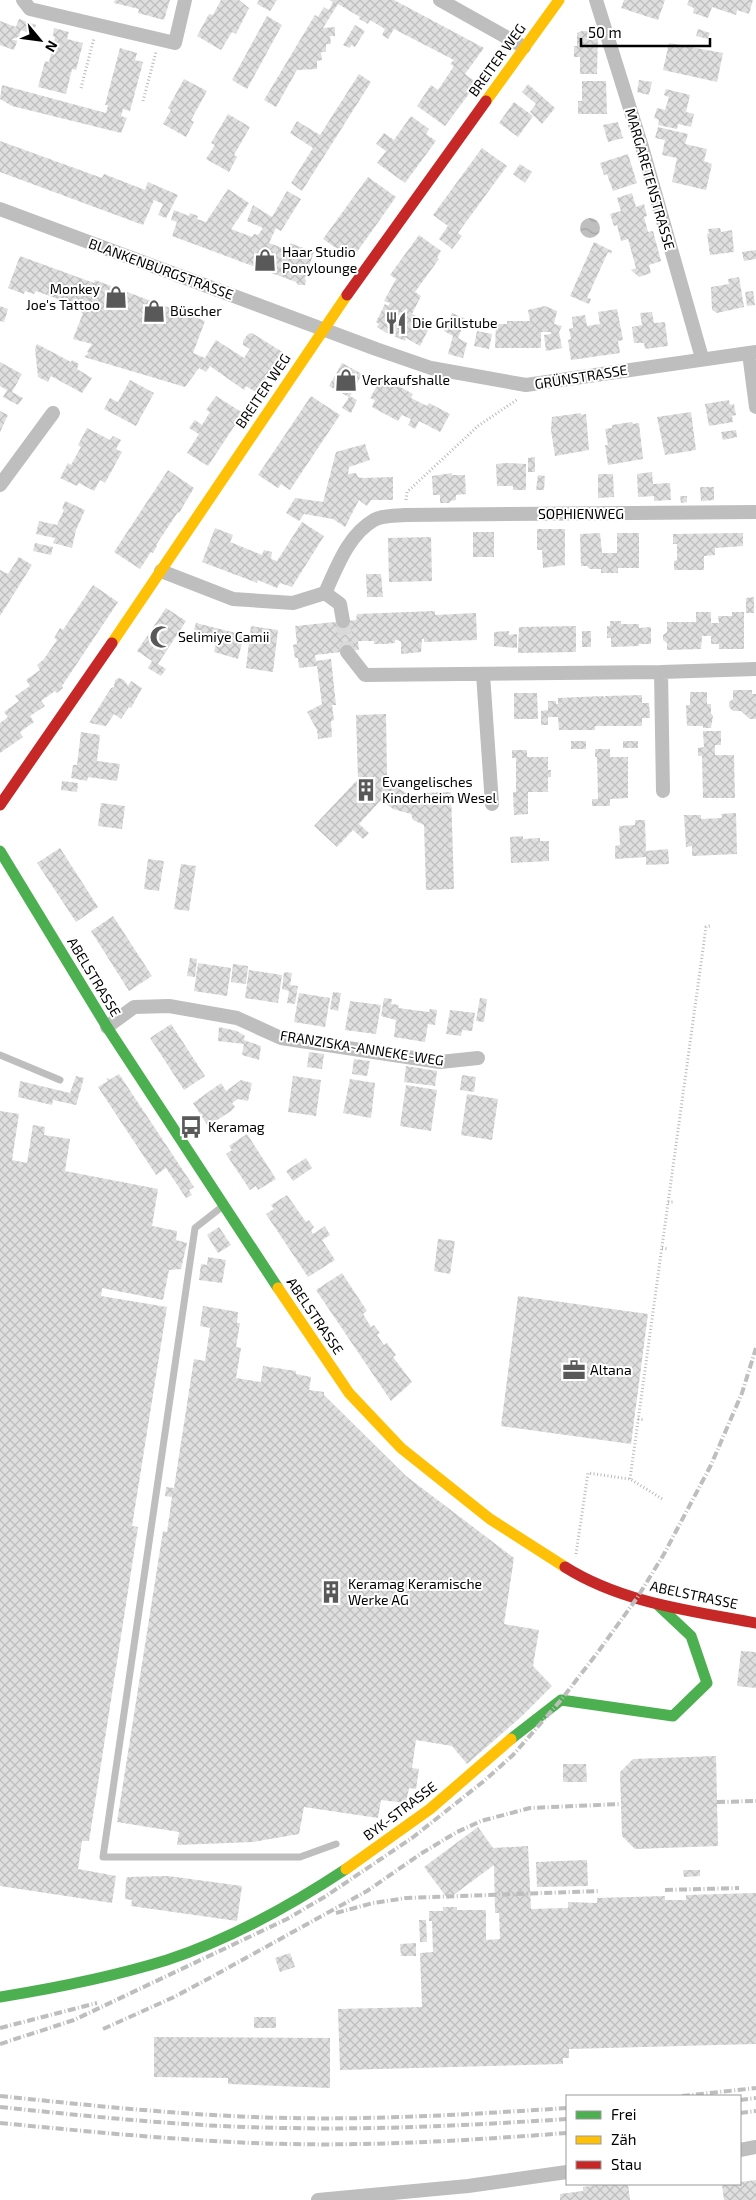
<svg xmlns="http://www.w3.org/2000/svg" width="756" height="2200" viewBox="0 0 756 2200" font-family="'Exo 2',sans-serif">
<style>
.water{fill:url(#water-waves)}
.building{fill:url(#building-cross-hatch)}
.lines{fill:none;stroke-linecap:round;stroke-linejoin:round}
.street-tunnel{stroke:#d9d9d9;stroke-width:14;stroke-dasharray:14 7;stroke-linecap:butt}
.path{stroke:#b9b9b9;stroke-width:3;stroke-dasharray:1 2.5;stroke-linecap:butt}
.lane{stroke:#bebebe;stroke-width:7}
.street{stroke:#bebebe;stroke-width:14}
.fast{stroke:#4caf50;stroke-width:11}
.slow{stroke:#ffc107;stroke-width:11}
.jam{stroke:#c62828;stroke-width:11}
.rail{stroke:#bebebe;stroke-width:4;stroke-dasharray:8 2.5 1 2.5;stroke-linecap:butt}
.labels{text-anchor:middle;stroke-width:4;stroke-linejoin:round;paint-order:stroke}
.street-label{font-size:14px;fill:#000;stroke:#fff}
.poi-label{font-size:14px;fill:#000;stroke:#fff;text-anchor:start}
</style>
<defs>
<pattern id="water-waves" width="16" height="10" patternUnits="userSpaceOnUse" patternTransform="scale(1.25)"><rect width="16" height="10" fill="#bfbfbf"/><path d="M0 5q4-4 8 0t8 0" fill="none" stroke="#a2a2a2"/></pattern>
<pattern id="building-cross-hatch" width="8" height="8" patternUnits="userSpaceOnUse" patternTransform="scale(1.25)"><rect width="8" height="8" fill="#dfdfdf"/><path d="M0 0l8 8M0 8l8-8" fill="none" stroke="#bebebe"/></pattern>
</defs>
<rect width="100%" height="100%" fill="#fff"/>
<path class="water" d="M580 228a10 10 0 1 1 20 0a10 10 0 1 1-20 0Z"/>
<path class="building" d="M115 0H170L164 20 138 13 139 9 114 3Z
M221 0H239L249 8 236 34 232 32 221 50 197 36 209 14 213 15Z
M259 0H277L270 11 257 4Z
M330 0H394L484 48 465 74 477 83 445 126 417 106 431 85 438 90 454 66 450 64 454 60 394 29 388 39 382 35 385 29 370 20 368 24 359 19 360 17 338 4 323 28 335 27V36H330L331 44H326V52H321L322 60 317 61V69L297 70 276 107 264 100 315 15 318 17 324 7 329 10 333 2Z
M624 0H665L658 20 621 8Z
M689 0H753L749 14 737 10 736 15 712 7 708 18 693 13 694 8 687 5Z
M267 16 282 25 247 89 232 80Z
M19 19 36 25 32 34 21 30 14 50 0 45V21L16 27Z
M355 25 365 31 355 47 351 45 350 48 343 45Z
M54 28 69 32 67 39 83 43 76 70 72 69 66 94 38 87 45 61 49 62 52 50 55 37 53 36Z
M698 29 710 33 708 39 696 36Z
M582 31H598L597 74H580V57H574V46H577V33Z
M669 43 723 53 717 82 663 70Z
M120 48 137 53 135 60 143 62 130 111 123 109 121 116 127 118 121 133 12 106 0 99 2 85 106 113 108 105H105Z
M359 74 371 82 302 191 291 183 313 148 290 133 297 121 320 135Z
M184 79 207 91 191 120 194 122 186 137 163 124 171 110 168 108Z
M639 80 652 82 649 95 637 92Z
M582 81H606L607 114H578V101H582Z
M528 84 555 108 542 124 530 112 536 104 522 92Z
M666 89 690 95 686 112 694 114 691 127 678 124 677 129 658 125 659 120 654 118 657 108 665 110 669 97 664 95Z
M514 102 533 116 518 137 499 123Z
M228 114 250 127 234 155 237 157 229 172 206 159 215 145 211 143Z
M411 116 429 129 426 134 436 141 405 183 377 163 386 151 376 144 384 133 394 140Z
M618 122 623 138 608 142 603 125Z
M658 127 688 134 685 144 707 149 704 161 712 164 706 190 672 182 677 158 662 155 665 140 655 138Z
M0 141 102 178 104 174 145 190 148 182 178 195 166 218 158 215 163 204 154 200 143 225 0 172Z
M482 148 507 166 458 233 462 236 452 249 439 239 448 226 433 215Z
M628 154 637 183 613 191 607 174 604 175 600 163Z
M520 164 532 172 525 183 513 174Z
M368 177 396 197 352 259 323 239Z
M228 189 249 203 231 229 252 237 254 234 258 235 263 228 247 221 253 205 272 217 287 191 301 199 281 231 276 228 269 243 288 250 290 243 314 252 305 278 306 281 305 285H298L296 282 172 236 177 222 171 220 174 210 189 216 190 213 198 216 197 219 206 222Z
M632 193 636 207 644 204 647 216 644 217 648 232 653 231 661 261 649 265 651 273 639 277 631 270 636 268 628 239 621 241 617 225 614 226 610 214 621 211 617 198Z
M720 228 721 232 732 230 734 252 710 255 707 234 709 233 708 229Z
M419 235 441 251 437 258 439 259 415 292 421 296 412 314 431 324 420 346 406 338 405 341 385 332 377 327 379 324 376 322 385 304 388 306 390 303 384 301 396 279 390 275Z
M594 242 612 251 611 254 608 252 587 298 591 299 589 304 570 296Z
M756 250V259L744 261 742 252Z
M20 256 94 283 95 280 205 321 193 353 205 358 216 340 244 358 250 349 243 345V341L248 334 252 333 284 353 257 393 246 386 244 390 210 366 206 372 199 368 185 387 84 357 89 353 87 352 92 344 73 339 83 313 76 309 77 306 36 291 34 294 25 291 24 294 8 288Z
M739 277 744 307 717 313 712 310 711 287 729 284 728 279Z
M753 291 755 305 747 306 745 292Z
M0 306 8 309 4 322 0 321Z
M545 306 557 311 554 324 562 326 559 332 562 348 546 351 544 335 551 334V332H541V348H495L496 324H507V321H530L528 310Z
M617 309 623 340 618 341 620 353 571 360 568 340 571 339 569 329 573 328 572 317 585 315 587 326 600 324 598 312Z
M652 312 654 323 665 322 668 346 645 349 644 343H634L632 327 642 325 640 313Z
M452 313 466 319 458 338 467 343 463 358 448 354 453 336 444 331Z
M477 331 492 334 489 349 474 346Z
M37 344 71 362 72 360 79 364 77 369 92 378 82 393 51 376 48 382 38 377 35 349Z
M0 362 22 374 12 392 23 398 18 405 3 397 7 390 0 386Z
M342 363 362 374 350 396 357 400 351 413 342 408 349 397 329 386Z
M382 377 413 394 411 398 427 406 429 403 450 414 440 432 419 421 415 429 408 425 411 419 402 415 398 421 372 407 375 400 370 398Z
M130 380 154 393 136 426 104 409 110 398 118 402Z
M216 396 243 413 208 466 187 453 199 434 189 428 195 420 202 425 210 412 206 410Z
M311 396 340 415 290 490 281 484 278 488 258 475Z
M729 400 730 405 734 404 736 415 732 416 733 422 709 426 705 404Z
M0 411 8 415 0 432Z
M691 412 696 450 665 455 657 417Z
M581 413V415L586 414 589 450 555 456 551 430 552 417Z
M632 422 633 424 639 423 643 459 608 465 605 445H608L605 429 612 428V425Z
M87 428 110 440 113 436 121 440 116 449 122 452 105 483 100 480 94 491 79 483 77 486 60 478 68 463 71 465 81 447 78 445Z
M736 430 737 437 723 440 721 432Z
M365 444 370 460 349 467 348 474 356 473 358 477 363 478 393 477V500H371L367 506 359 500 345 527 333 519 304 514 299 521 286 513 295 498 323 502 336 452Z
M535 457V472H528V458Z
M507 463 526 464V490H513V486H497L496 464Z
M168 470 194 488 179 513 178 512 156 545 157 546 153 553 151 552 140 569 114 552Z
M652 472 653 484 670 483 671 500 654 501V496L638 497 637 474Z
M452 473V475H465L466 494 456 495V500L450 501V503H440V495H433L432 476Z
M598 474H613L614 497 598 498Z
M538 475 545 476 544 490H536Z
M700 487H714V500L701 501Z
M680 496H687V502L681 503Z
M65 501 85 510 76 530 72 548 53 543 55 538 36 534 39 521 57 525 64 510 62 509Z
M302 522 324 536 292 587 280 583 277 588 258 580 257 583 202 562 215 528 233 535 230 542 262 555 264 550 272 552 271 559 277 561Z
M537 529H565V565L543 568 542 550H537Z
M473 532H494V557H473Z
M600 533 602 553H617V533H639V568H618V573H601V569H590L587 566H581L580 534Z
M743 533V546L715 548V555L704 556V570H674V561L677 560V544H673V534Z
M431 537 432 581 389 582 388 538Z
M35 543 53 547 51 555 33 551Z
M19 557 32 565 0 616V570L8 574Z
M366 574H381L383 597H367Z
M93 585 118 602 62 686 63 688 57 693 55 691 41 701 45 706 30 716 34 722 20 732 23 737 0 753V723L8 717 4 712 19 701 15 696 30 686 26 680 40 670 37 665 44 659 57 640 54 638 60 628 63 630Z
M754 597V613H746V598Z
M166 608 186 621 158 664 166 669 161 676 148 668 152 661 137 651Z
M435 611V615L476 613 477 640 424 642V639H422L421 652 401 654V642L398 640H395V643L384 644H374V641H358L359 650 315 655 316 661 331 659 336 705H332L334 720 331 721 332 737 318 739 317 730 307 712 322 704 317 666 299 668 298 658H295L293 645 297 644 295 626 356 620 357 614Z
M696 612H711V623H719L718 616H732V612H744V649H719V644H711V636H702L701 649 667 650V643L663 640V635L667 632V622H696Z
M610 621H621V624H639V628L651 627V644H639V646L611 647V638H607V626H610Z
M196 623 244 635 238 659 214 652 216 644 192 637Z
M251 626 278 630 273 672 246 668Z
M576 626V652L518 653 519 627Z
M509 631V635L517 634V648L494 646V632Z
M582 631H591V647H582Z
M119 678 124 680 128 686 131 681 142 688 131 708 129 707 121 719 114 714 106 726 89 723 111 688 114 687 115 680Z
M733 690H752V694H756V719H750L741 711H733L729 707V702L733 699Z
M690 692H707V704H711V713L713 716 711 728H703V726H687L686 705H690Z
M514 693H537L538 719H514Z
M642 695V703H649L650 718H642V726H595V730H559L558 717H548V725H541V711L548 710V701H556V704H558V698L603 696 605 698V696Z
M386 714 387 779 397 788 409 794 423 795 422 793 451 792 454 889 426 890 424 825 413 820 411 814 393 809 381 800 359 824 369 833 363 839 353 830 337 847 314 826 358 779 356 715Z
M703 731H721V745H715V755H734L735 798H703L702 756H698V748L704 747Z
M81 732 100 735 97 761 120 764 117 781 88 777 87 781 71 778 73 765H77Z
M571 741H586V749H571Z
M623 741H638V748H623Z
M595 749H610V757H628V798L610 799V806H592V799H598L597 757H595Z
M512 750H527V757H548V770H551V777H548V792H528V814L514 815 513 792H516V758H512Z
M62 781 78 783 77 792 61 790Z
M101 803 125 806 122 829 98 826Z
M736 813 737 854 692 856V846L686 847 684 815H701V819L722 818 721 814Z
M635 820H645L646 851 668 849 669 864 646 865V857L615 859V846L620 845 619 826 635 825Z
M523 836V839L540 838V841H549V861L511 863 510 837Z
M60 848 98 907 76 922 37 863Z
M148 859 164 861 159 891 144 889Z
M181 864 196 866 189 911 174 909Z
M113 916 152 976 129 991 91 931Z
M190 958 197 959 195 977 187 976Z
M198 963 231 968 227 996 194 991Z
M233 964 248 966 246 984 231 982Z
M249 970 282 975 278 1003 245 998Z
M284 972 292 973 290 985 298 986 295 1004 287 1003 289 991 282 989Z
M333 992 341 993 338 1011 330 1009Z
M299 993 330 998 325 1027 294 1022Z
M384 998 392 999 391 1004 399 1005 398 1008 429 1012 430 1009 437 1010 435 1025 428 1024 425 1042 394 1037 396 1020 381 1016Z
M480 998 487 999 484 1022 476 1021Z
M350 1001 381 1005 376 1034 345 1030Z
M450 1010 475 1013 472 1031 462 1030 461 1036 446 1034Z
M171 1024 205 1076 184 1090 150 1038Z
M219 1027 237 1031 245 1036 244 1040 261 1046 259 1060 242 1055 244 1044 218 1041Z
M309 1052 324 1054 322 1069 307 1067Z
M354 1059 370 1061 367 1076 352 1074Z
M406 1066 437 1071 435 1086 404 1082Z
M119 1074 194 1187 189 1190 192 1195 186 1198 166 1168 156 1175 98 1087 108 1081 106 1079 108 1078 109 1080Z
M462 1075 476 1077 474 1092 460 1090Z
M76 1076 84 1078 76 1105 53 1100 52 1105 18 1097 20 1081 70 1093Z
M293 1076 321 1080 316 1116 288 1112Z
M350 1079 375 1083 371 1118 343 1113Z
M241 1080 252 1083 248 1101 238 1099 232 1103 235 1107 231 1111 208 1126 193 1103 221 1083 226 1091Z
M406 1085 437 1090 431 1131 400 1126Z
M467 1094 498 1099 492 1140 461 1135Z
M0 1111 19 1114 12 1160 27 1163 33 1125 45 1127 44 1135 70 1139 65 1171 158 1189 152 1226 177 1231 176 1240 187 1243 181 1269 169 1270 163 1300 102 1288 101 1296 167 1307 132 1526 138 1527 89 1841H82L78 1869 116 1876 112 1903 0 1886Z
M247 1134 276 1179 258 1190 256 1186 250 1190 226 1154 232 1150 229 1146Z
M306 1158 312 1168 293 1181 286 1171Z
M287 1195 306 1222 309 1220 314 1227 311 1231 313 1234 325 1226 330 1235 322 1240 335 1260 308 1277 266 1214 274 1209 271 1205Z
M219 1227 231 1245 218 1253 207 1235Z
M438 1239 455 1241 450 1274 434 1271Z
M208 1257 226 1260 222 1283 199 1280 201 1264 207 1265Z
M342 1273 367 1311 363 1314 371 1327 374 1325 380 1333 377 1335 384 1345 387 1343 396 1355 393 1357 412 1382 391 1401 316 1290Z
M518 1296 648 1314 631 1444 501 1426Z
M203 1306 238 1312 237 1323H240L236 1347 241 1348 236 1378 261 1382 263 1366 296 1371V1374L311 1377 309 1390 324 1392V1395L406 1476 514 1558 504 1624 539 1630 533 1666 552 1686 522 1716 467 1764 452 1746 416 1740 412 1768 419 1769 416 1789 409 1788 406 1803 381 1800 378 1818 304 1807 299 1834 253 1842 177 1845 179 1832 117 1822 163 1531 167 1532 172 1497 165 1496 166 1487 174 1488 194 1359 205 1361 210 1328 200 1326Z
M741 1651 756 1652V1688L737 1686Z
M716 1756 718 1846 635 1849 622 1836 620 1772 633 1759Z
M563 1764H586L587 1782H563Z
M478 1827 493 1848 528 1846 531 1909 568 1908V1902L597 1903V1898L665 1896V1900H686V1895L756 1893V2044L569 2049V2058H563V2064L340 2070 338 2009 422 2007 420 1953 433 1952 432 1921H429V1911H443V1907H457V1910H486V1940L500 1939 499 1913H495L494 1865 448 1899 424 1867Z
M587 1860 588 1886 537 1887 536 1862Z
M683 1870H700V1876L684 1877Z
M168 1876 242 1886 237 1921 131 1906 132 1900 125 1899 126 1879 128 1877Z
M419 1920H426L427 1942H420Z
M416 1943V1956H401L400 1944Z
M290 1953 295 1967 280 1972 275 1958Z
M254 2017H276V2028H254Z
M154 2037 330 2038V2088L228 2084V2078L154 2077Z
M756 2180V2200H724L722 2185 740 2184V2182Z
M603 2184H628L630 2200H560V2194L583 2191V2187Z"/>
<g class="lines">
<path class="street-tunnel" d="M343 621 347 652"/>
<path class="path" d="M81 88 94 38
M143 101 156 52
M406 500 407 492 478 426 518 399
M668 1202H674
M662 1248 668 1249
M638 1419 645 1420
M630 1479 706 927 710 926
M576 1554 588 1473 630 1479 664 1500"/>
<path class="lane" d="M0 1055 60 1080
M223 1206 195 1228 103 1857H300L336 1844"/>
<path class="street" d="M23 0 30 9 175 43 185 0
M440 0 524 47
M596 0 642 147 702 358
M0 209 376 349 431 368 526 385 756 352
M749 353 756 407
M0 485 53 413
M161 571 233 599 293 603 325 593 340 604 343 621
M325 593C337 567 348 535 374 520 382 515 396 516 405 515L756 512
M347 652 365 675 661 672 756 669
M661 672 663 791
M483 674 492 804
M107 1027 134 1007 169 1006 237 1018 281 1038 440 1062 478 1058
M740 2150 756 2147
M318 2200 468 2186 567 2172"/>
<path class="fast" d="M0 851 107 1027 278 1288
M511 1739 561 1700 673 1716 707 1683 691 1636 658 1605
M0 1997C56 1988 112 1977 167 1960 231 1939 290 1906 346 1869"/>
<path class="slow" d="M486 101 559 0
M112 643 347 295
M278 1288 349 1393 401 1448 490 1519 565 1567
M346 1869 430 1809 511 1739"/>
<path class="jam" d="M347 295 486 101
M0 805 112 643
M565 1567C622 1603 692 1611 756 1623"/>
<path class="rail" d="M717 1802 756 1801
M665 1890 739 1888
M336 1913 373 1903 406 1898 598 1891
M0 2028 97 2003
M103 2029 174 1997 206 1980 367 1891 422 1853 457 1832 481 1821 530 1808 621 1804
M0 2044 74 2020 287 1919 326 1896 412 1838 484 1781 513 1755 561 1700 598 1652 637 1598 664 1554 711 1465 742 1393 756 1348
M0 2096C95 2106 191 2116 287 2118 381 2120 474 2114 567 2108
M682 2096 756 2088
M740 2100 756 2098
M0 2107C95 2117 191 2127 287 2128 381 2130 474 2125 567 2119
M740 2113 756 2111
M0 2123C95 2132 191 2142 287 2144 381 2146 474 2140 567 2133"/>
</g>
<defs>
<symbol id="shop-bare" viewBox="-9 -9 18 18"><path d="M-5-2.5h2.3a2.7 3.5 0 0 1 5.4 0H5L5.5 6h-11ZM-1.5-2.5h3a1.5 2.3 0 0 0-3 0Z" fill="#595959" stroke="#fff" stroke-width="2.5" paint-order="stroke"/></symbol>
<symbol id="restaurant-bare" viewBox="-9 -9 18 18"><path d="M-5-6h1v4h1v-4h1v4h1v-4h1v5L-1.5 .5V6h-2V.5L-5-1ZM5-6V6H3V1.5H1.5Q1.5-4 5-6Z" fill="#595959" stroke="#fff" stroke-width="2.5" paint-order="stroke"/></symbol>
<symbol id="mosque-bare" viewBox="-9 -9 18 18"><path d="M3.5-4.9A6 6 0 1 0 3.5 4.9A5 5 0 1 1 3.5-4.9Z" fill="#595959" stroke="#fff" stroke-width="2.5" paint-order="stroke"/></symbol>
<symbol id="building-bare" viewBox="-9 -9 18 18"><path d="M-4-6H4V6H1V3H-1V6H-4ZM-2.5-4.3h1.7v1.8h-1.7ZM.8-4.3h1.7v1.8H.8ZM-2.5-1h1.7V.8h-1.7ZM.8-1h1.7V.8H.8Z" fill="#595959" stroke="#fff" stroke-width="2.5" paint-order="stroke"/></symbol>
<symbol id="bus-bare" viewBox="-9 -9 18 18"><path d="M-5-6H5V4H4V6H2V4H-2V6H-4V4H-5ZM-3.5-4V0h7V-4ZM-3.5 1.2v1.5H-2V1.2ZM2 1.2v1.5H3.5V1.2Z" fill="#595959" stroke="#fff" stroke-width="2.5" paint-order="stroke"/></symbol>
<symbol id="office-bare" viewBox="-9 -9 18 18"><path d="M-6-3h4V-5.5h4V-3h4V5H-6ZM-1-4.5V-3h2v-1.5ZM-6 0V1H6V0Z" fill="#595959" stroke="#fff" stroke-width="2.5" paint-order="stroke"/></symbol>
</defs>
<g fill-rule="evenodd">
<use href="#shop-bare" x="249" y="244" width="32" height="32"/>
<use href="#shop-bare" x="100" y="281" width="32" height="32"/>
<use href="#shop-bare" x="138" y="295" width="32" height="32"/>
<use href="#restaurant-bare" x="380" y="307" width="32" height="32"/>
<use href="#shop-bare" x="330" y="364" width="32" height="32"/>
<use href="#mosque-bare" x="145" y="621" width="32" height="32"/>
<use href="#building-bare" x="350" y="774" width="32" height="32"/>
<use href="#bus-bare" x="175" y="1111" width="32" height="32"/>
<use href="#office-bare" x="558" y="1354" width="32" height="32"/>
<use href="#building-bare" x="315" y="1576" width="32" height="32"/>
</g>
<g class="labels">
<g class="street-label">
<text transform="translate(497 60) rotate(-54)" y="5">BREITER WEG</text>
<text transform="translate(650 179) rotate(74)" y="5">MARGARETENSTRASSE</text>
<text transform="translate(161 269) rotate(20)" y="5">BLANKENBURGSTRASSE</text>
<text transform="translate(581 377) rotate(-9)" y="5">GRÜNSTRASSE</text>
<text transform="translate(263 391) rotate(-56)" y="5">BREITER WEG</text>
<text x="581" y="519">SOPHIENWEG</text>
<text transform="translate(94 977) rotate(59)" y="5">ABELSTRASSE</text>
<text transform="translate(362 1048) rotate(9)" y="5">FRANZISKA-ANNEKE-WEG</text>
<text transform="translate(315 1316) rotate(56)" y="5">ABELSTRASSE</text>
<text transform="translate(694 1595) rotate(12)" y="5">ABELSTRASSE</text>
<text transform="translate(400 1811) rotate(-37)" y="5">BYK-STRASSE</text>
</g>
<g class="poi-label">
<text x="282" y="257">Haar Studio<tspan x="282" dy="16">Ponylounge</tspan></text>
<text x="100" y="294" text-anchor="end">Monkey<tspan x="100" dy="16">Joe's Tattoo</tspan></text>
<text x="170" y="316">Büscher</text>
<text x="412" y="328">Die Grillstube</text>
<text x="362" y="385">Verkaufshalle</text>
<text x="178" y="642">Selimiye Camii</text>
<text x="382" y="787">Evangelisches<tspan x="382" dy="16">Kinderheim Wesel</tspan></text>
<text x="208" y="1132">Keramag</text>
<text x="590" y="1375">Altana</text>
<text x="348" y="1589">Keramag Keramische<tspan x="348" dy="16">Werke AG</tspan></text>
</g>
</g>
<rect x="566" y="2095" width="175" height="90" fill="#ffffff" stroke="#999999"/>
<rect x="576" y="2111" width="25" height="8" fill="#4caf50" stroke="#999999"/>
<text x="611" y="2120" font-size="15" fill="#000000">Frei</text>
<rect x="576" y="2136" width="25" height="8" fill="#ffc107" stroke="#999999"/>
<text x="611" y="2145" font-size="15" fill="#000000">Zäh</text>
<rect x="576" y="2161" width="25" height="8" fill="#c62828" stroke="#999999"/>
<text x="611" y="2170" font-size="15" fill="#000000">Stau</text>
<g transform="translate(40 40) rotate(119)" stroke="#ffffff" stroke-width="4" paint-order="stroke">
<path d="M0-4L9 19L0 12L-9 19Z" fill="#000000"/>
<text y="-8" font-size="14" font-weight="bold" text-anchor="middle" fill="#000000">N</text>
</g>
<path d="M581 38v8h129v-8" fill="none" stroke="#000000" stroke-width="2.5"/>
<text x="588" y="38" font-size="15" fill="#000000" stroke="#ffffff" stroke-width="4" paint-order="stroke">50 m</text>
</svg>
